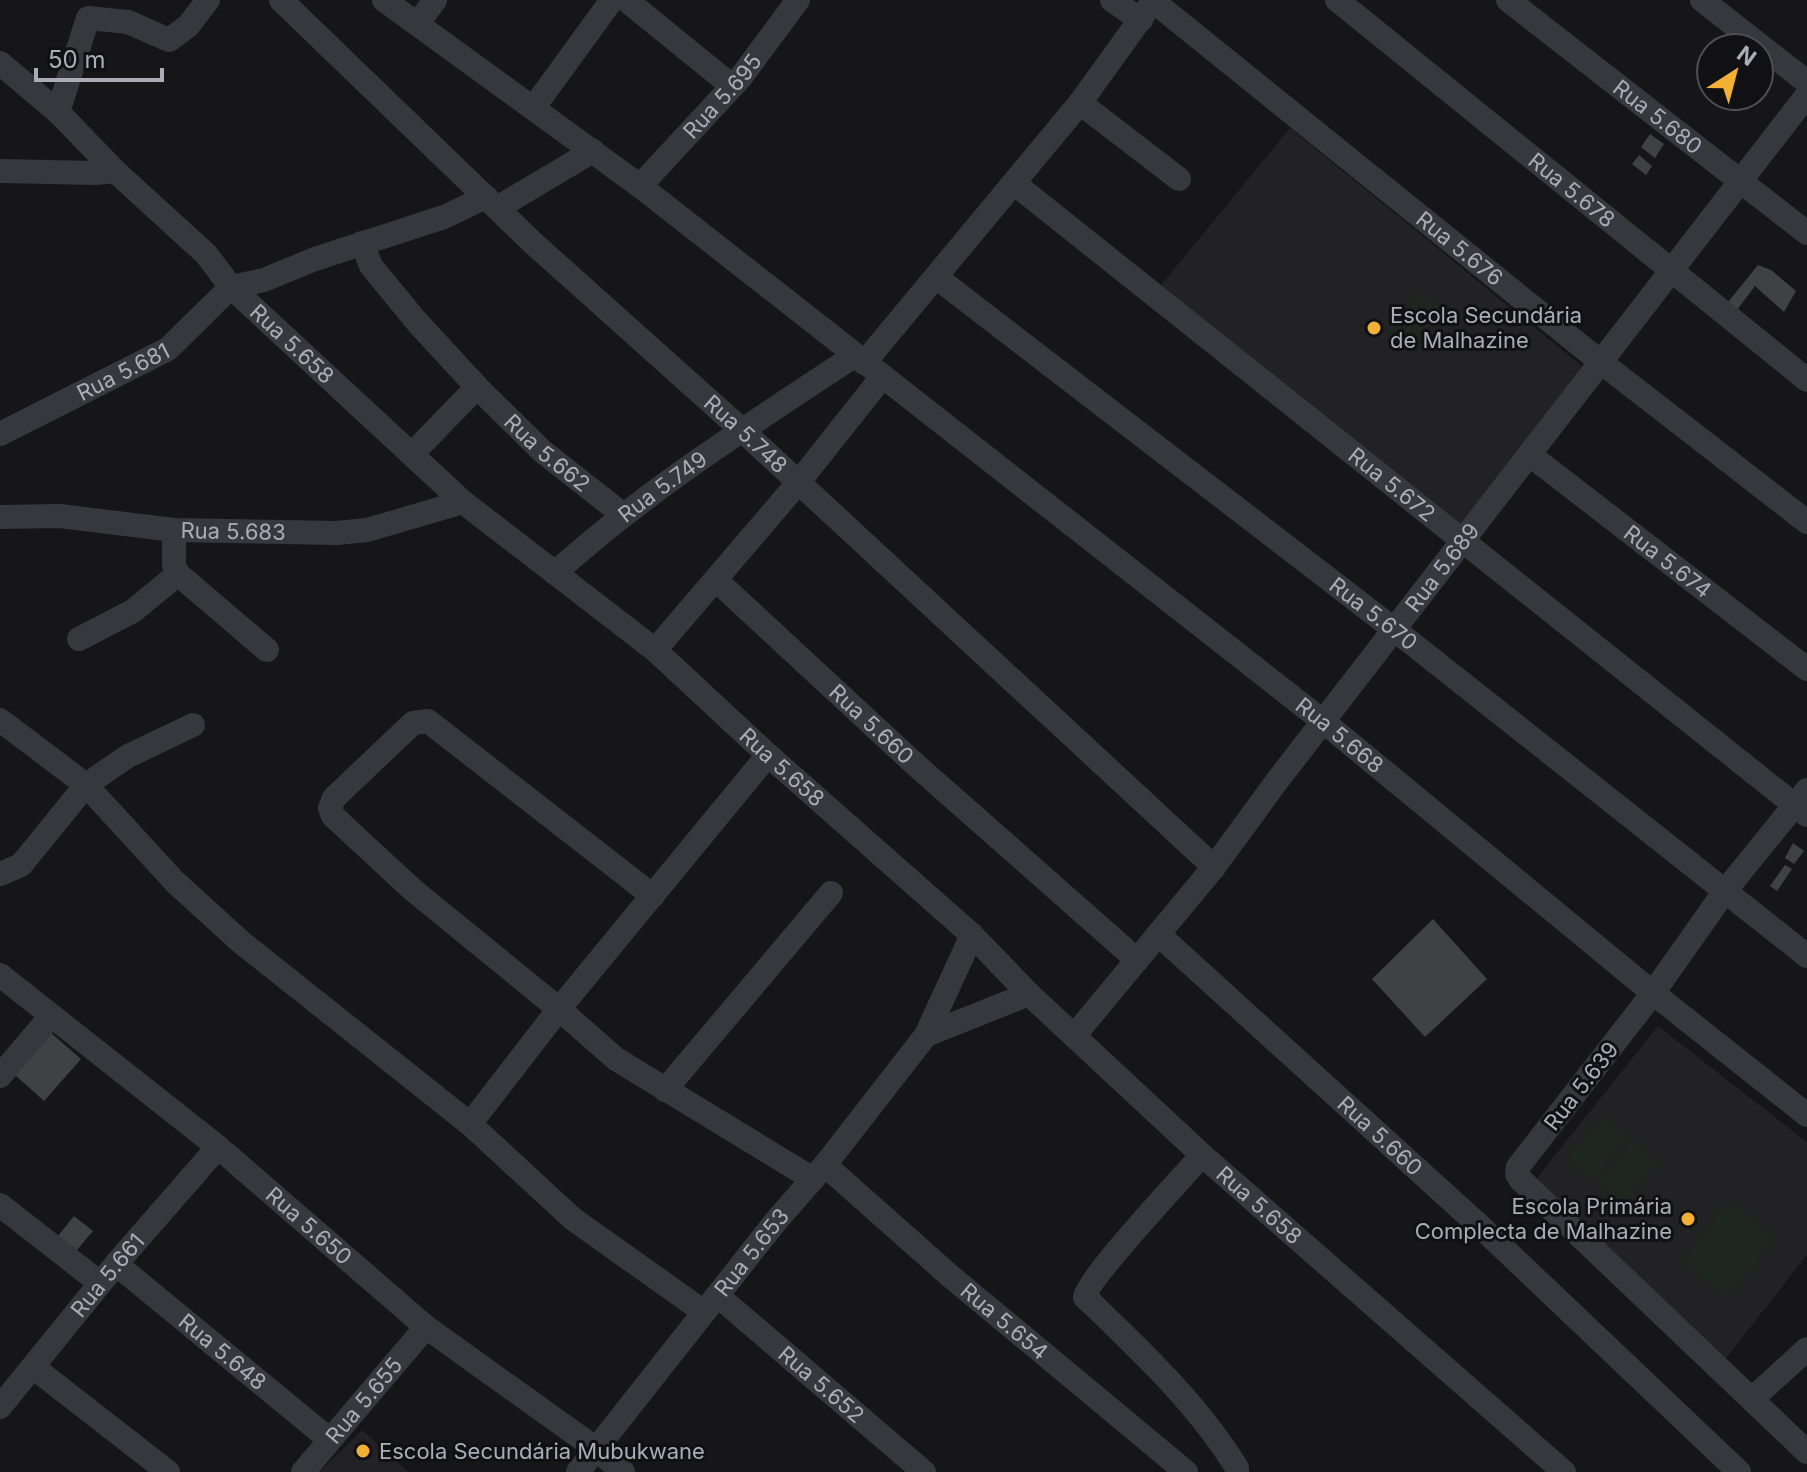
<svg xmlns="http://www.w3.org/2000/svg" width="1807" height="1472" viewBox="0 0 1807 1472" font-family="Inter,sans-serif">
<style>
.built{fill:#222225}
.green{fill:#1e261f}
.building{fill:#404145}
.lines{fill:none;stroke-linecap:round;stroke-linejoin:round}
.minor{stroke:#37383d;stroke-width:24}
.poi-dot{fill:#f2b134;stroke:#111113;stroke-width:3}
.labels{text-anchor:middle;stroke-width:6;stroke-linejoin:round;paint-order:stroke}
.street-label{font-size:22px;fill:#a8adb8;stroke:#111113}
.poi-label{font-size:22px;fill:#a8adb8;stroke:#111113;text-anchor:start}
</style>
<rect width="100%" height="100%" fill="#161618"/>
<path class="built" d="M1290 128 1588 371 1460 534 1161 285Z
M1658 1026 1807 1142V1255L1723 1362 1532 1184Z
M362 1430 409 1472H319Z"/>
<path class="green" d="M1420 289 1444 307 1410 350 1386 331Z
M1603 1114 1629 1136 1593 1181 1566 1160Z
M1632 1139 1659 1161 1624 1206 1596 1184Z
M1729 1200 1777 1237 1728 1300 1680 1263Z"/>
<path class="building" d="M1650 134 1664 144 1655 158 1641 147Z
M1639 155 1652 166 1646 175 1632 164Z
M1758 265 1771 270 1796 291 1784 312 1755 286 1737 310 1728 302Z
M1793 843 1804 851 1794 864 1785 858Z
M1785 865 1792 869 1777 891 1770 886Z
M1433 919 1487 979 1425 1037 1372 979Z
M51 1033 81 1059 44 1101 14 1074Z
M74 1216 93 1231 76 1251 58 1236Z"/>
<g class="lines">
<g class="minor">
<path id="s1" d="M281 0 533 243 742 430 1214 867"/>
<path id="s2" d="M384 0 640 186 1324 722 1653 993 1807 1115"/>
<path d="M626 0 732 86"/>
<path d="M1112 0 1141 20"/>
<path id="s3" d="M1337 0 1807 380"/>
<path id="s4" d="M1508 0 1807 233"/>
<path d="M1702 0 1807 82"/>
<path id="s5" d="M1153 1 1602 363 1807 522"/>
<path d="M418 23 435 0"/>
<path id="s6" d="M0 63 58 112 115 171 206 254 231 287 463 502 655 650 768 755 972 935 1029 994 1202 1155 1564 1472"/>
<path d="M1080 103 1179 179"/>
<path d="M534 107 612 0"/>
<path d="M58 112 88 18 128 22 169 40 188 26 208 0"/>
<path d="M0 171 96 173 115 171"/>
<path id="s7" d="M1015 184 1807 815"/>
<path id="s8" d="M640 186 741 77 798 0"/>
<path d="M497 208 593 151"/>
<path id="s9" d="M362 243 371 266 417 322 477 387 542 451 622 514"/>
<path id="s10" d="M936 277 1395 630 1807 956"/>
<path d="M864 363 1080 103 1154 0"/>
<path id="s11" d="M0 434 168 349 231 287 264 280 315 259 444 217 486 197"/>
<path d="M412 454 477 387"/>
<path id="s12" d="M1530 455 1807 669"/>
<path id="s13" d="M0 517 60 516 174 530 336 533 367 530 463 502"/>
<path d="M174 530V565L178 574 267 650"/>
<path id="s14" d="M555 573C648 489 750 425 854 356"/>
<path id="s15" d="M716 580 917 766 1137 960"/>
<path d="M79 639 133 611 178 574"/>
<path d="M655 650 798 483 882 377"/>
<path d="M0 720 86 785 175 882 241 942 470 1124 573 1219 704 1312"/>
<path d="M1807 790 1725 891 1653 993 1518 1167 1517 1174 1521 1180 1807 1452"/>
<path d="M0 874 21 865 86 785 128 756 193 725"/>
<path d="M653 896 428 721 413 723 334 798 330 808 333 816 413 890 559 1009 616 1059 813 1179"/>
<path id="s16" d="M1158 934 1482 1228 1739 1472"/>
<path id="s17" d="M0 975 218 1147 426 1327 595 1448 623 1472"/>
<path d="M926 1035 1029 994"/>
<path id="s18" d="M1074 1036 1214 867 1277 781 1807 95"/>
<path d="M0 1076 51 1016"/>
<path d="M665 1090 831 893"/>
<path d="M470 1124 559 1009 768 755"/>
<path d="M1202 1155C1183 1177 1087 1279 1085 1297 1140 1350 1197 1403 1237 1468V1472"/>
<path id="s19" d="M825 1165 949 1275 1186 1472"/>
<path d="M0 1205 100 1283"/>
<path id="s20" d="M116 1264 330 1440"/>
<path id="s21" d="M718 1296 924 1472"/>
<path d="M33 1367 168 1472"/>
<path d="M1752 1399 1807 1349"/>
<path id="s22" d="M0 1407 116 1264 218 1147"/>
<path id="s23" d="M303 1472 426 1327"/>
<path id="s24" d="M578 1472 776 1221 825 1165 926 1035 972 935"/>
</g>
</g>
<g class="poi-dot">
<circle cx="1374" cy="328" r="8"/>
<circle cx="1688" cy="1219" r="8"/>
<circle cx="363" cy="1451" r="8"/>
</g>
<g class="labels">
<g class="street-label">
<text dy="8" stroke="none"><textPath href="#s8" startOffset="122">Rua 5.695</textPath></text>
<text dy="8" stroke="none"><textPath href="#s4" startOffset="190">Rua 5.680</textPath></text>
<text dy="8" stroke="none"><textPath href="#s3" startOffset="302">Rua 5.678</textPath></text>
<text dy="8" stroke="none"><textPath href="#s5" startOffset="394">Rua 5.676</textPath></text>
<text dy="8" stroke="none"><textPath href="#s6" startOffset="406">Rua 5.658</textPath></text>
<text dy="8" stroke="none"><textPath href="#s11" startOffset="138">Rua 5.681</textPath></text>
<text dy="8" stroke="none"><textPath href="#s1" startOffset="636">Rua 5.748</textPath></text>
<text dy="8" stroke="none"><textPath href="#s9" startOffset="282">Rua 5.662</textPath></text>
<text dy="8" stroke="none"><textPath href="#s7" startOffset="482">Rua 5.672</textPath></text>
<text dy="8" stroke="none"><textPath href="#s14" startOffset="138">Rua 5.749</textPath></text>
<text dy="8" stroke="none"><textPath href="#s13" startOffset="234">Rua 5.683</textPath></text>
<text dy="8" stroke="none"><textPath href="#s12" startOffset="174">Rua 5.674</textPath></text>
<text dy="8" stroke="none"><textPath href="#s18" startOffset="596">Rua 5.689</textPath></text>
<text dy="8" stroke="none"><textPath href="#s10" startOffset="552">Rua 5.670</textPath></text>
<text dy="8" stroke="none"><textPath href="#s15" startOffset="212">Rua 5.660</textPath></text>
<text dy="8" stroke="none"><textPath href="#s2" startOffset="1206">Rua 5.668</textPath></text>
<text dy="8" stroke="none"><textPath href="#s6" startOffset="1054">Rua 5.658</textPath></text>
<text transform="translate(1581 1086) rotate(-52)" y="8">Rua 5.639</text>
<text dy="8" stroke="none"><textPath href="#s16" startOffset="300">Rua 5.660</textPath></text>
<text dy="8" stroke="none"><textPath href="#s6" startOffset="1702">Rua 5.658</textPath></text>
<text dy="8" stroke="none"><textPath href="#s17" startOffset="398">Rua 5.650</textPath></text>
<text dy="8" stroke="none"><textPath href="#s24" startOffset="280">Rua 5.653</textPath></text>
<text dy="8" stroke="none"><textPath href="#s22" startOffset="170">Rua 5.661</textPath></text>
<text dy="8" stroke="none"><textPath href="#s19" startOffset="238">Rua 5.654</textPath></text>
<text dy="8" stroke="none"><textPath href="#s20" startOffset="138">Rua 5.648</textPath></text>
<text dy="8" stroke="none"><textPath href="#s21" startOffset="136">Rua 5.652</textPath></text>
<text dy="8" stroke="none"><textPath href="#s23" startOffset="94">Rua 5.655</textPath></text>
</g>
<g class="poi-label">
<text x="1390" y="323">Escola Secundária<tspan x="1390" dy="25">de Malhazine</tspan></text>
<text x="1672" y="1214" text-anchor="end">Escola Primária<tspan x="1672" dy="25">Complecta de Malhazine</tspan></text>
<text x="379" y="1459">Escola Secundária Mubukwane</text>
</g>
</g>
<g transform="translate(1735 72) rotate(36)"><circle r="38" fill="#111113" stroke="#4d4f55" stroke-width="2"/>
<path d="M0-6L14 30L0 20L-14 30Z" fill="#f2b134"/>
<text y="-12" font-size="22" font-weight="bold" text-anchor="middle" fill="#a8adb8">N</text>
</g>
<path d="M36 68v12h126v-12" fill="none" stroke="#a8adb8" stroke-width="4"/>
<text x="48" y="68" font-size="24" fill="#a8adb8" stroke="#111113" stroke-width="6" paint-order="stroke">50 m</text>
</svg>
